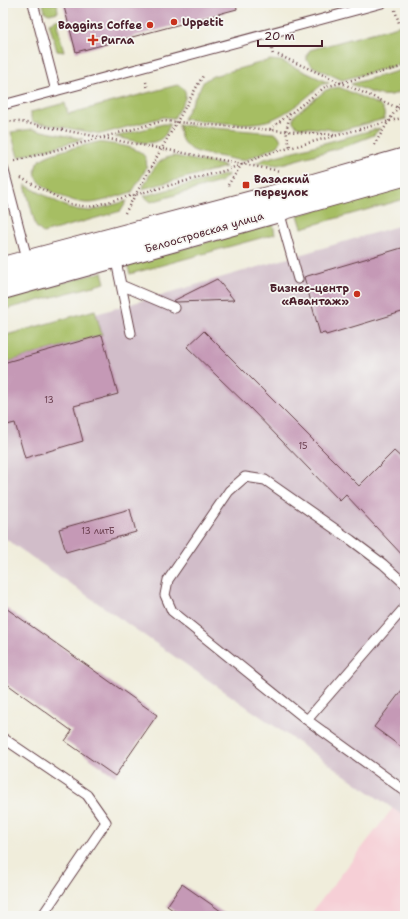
<svg xmlns="http://www.w3.org/2000/svg" width="408" height="919" viewBox="0 0 408 919" font-family="'Shantell Sans',sans-serif">
<style>
.built{fill:#f6cfd6}
.industrial{fill:#d1bdc9}
.green{fill:#a6be63;stroke:#786e47}
.building{fill:#c599b6}
.lines{fill:none;stroke-linecap:round;stroke-linejoin:round}
.service-casing{stroke:#633e45;stroke-width:11}
.minor-casing{stroke:#633e45;stroke-width:21}
.tertiary-casing{stroke:#633e45;stroke-width:24}
.secondary-casing{stroke:#633e45;stroke-width:24}
.path{stroke:#633e45;stroke-width:2.5;stroke-dasharray:1 3;stroke-linecap:butt}
.service{stroke:#fff;stroke-width:9}
.minor{stroke:#fff;stroke-width:19}
.tertiary{stroke:#fff;stroke-width:22}
.secondary{stroke:#fff;stroke-width:22}
.poi-dot{fill:#c8321e;stroke:#f6f6f2;stroke-width:1.5}
.labels{text-anchor:middle;stroke-width:3.5;stroke-linejoin:round;paint-order:stroke}
.number-label{font-size:9px;fill:#693e4e}
.poi-label{font-size:11px;font-weight:bold;fill:#4a1f2b;stroke:#f6f6f2;text-anchor:start}
.street-label{font-size:11px;fill:#4a1f2b;stroke:#f6f6f2}
</style>
<rect width="100%" height="100%" fill="#f6f6f2"/>
<filter id="ink" filterUnits="userSpaceOnUse"><feTurbulence type="fractalNoise" baseFrequency=".025" numOctaves="2"/><feDisplacementMap in="SourceGraphic" scale="8" xChannelSelector="R" yChannelSelector="G"/><feConvolveMatrix kernelMatrix="1 2 1 2 8 2 1 2 1" color-interpolation-filters="sRGB"/></filter>
<filter id="wash" filterUnits="userSpaceOnUse"><feTurbulence type="fractalNoise" baseFrequency=".012" numOctaves="4" result="noise"/><feDisplacementMap in="SourceGraphic" scale="16" xChannelSelector="R" yChannelSelector="G"/><feGaussianBlur stdDeviation="0.9" result="paint"/><feColorMatrix in="noise" values="0 0 0 0 0 0 0 0 0 0 0 0 0 0 0 0 0 1.4 0 .05"/><feComposite in="paint" operator="in"/></filter>
<g filter="url(#wash)">
<rect width="100%" height="100%" fill="#f0eddb"/>
<path class="built" d="M393 808 405 817V916H309Z"/>
<path class="industrial" d="M405 224V817L3 537V341Z"/>
<path class="green" d="M43 3H51V4L57 3 58 12 49 14 45 12Z
M59 19 61 23 57 24 64 52 57 51 49 23Z
M405 24V63L342 80 312 66 307 61V55L310 50Z
M270 60 281 61 329 83 323 84C308 96 293 110 275 118 251 129 209 121 183 119L204 81 213 76Z
M405 69V87C389 104 368 91 351 84Z
M177 85C195 91 180 107 174 118L163 117 101 134 33 122 31 118V112L65 103 68 114Z
M339 87 379 105C384 109 385 113 384 119L342 130 299 127C292 123 291 120 296 114L326 90Z
M163 124H170C168 129 166 135 162 138 150 148 129 139 115 137Z
M179 125 274 133 279 136 281 141 278 146C267 150 255 157 244 160 238 161 229 158 223 157 201 153 179 153 179 125Z
M380 128 374 135 346 146 278 165 256 163 265 159Z
M32 129 83 139 18 157 11 132Z
M98 142C113 145 152 145 146 168 143 176 136 185 132 192 121 195 97 204 87 203 73 203 29 187 36 167 37 164 37 162 40 160 52 151 83 146 98 142Z
M174 156 222 165 226 167 142 189C150 175 156 158 174 156Z
M228 174 227 177 220 182 151 202 144 196Z
M25 185 71 209 90 211 127 201 121 211 43 233 36 227Z
M405 185V199L302 228 298 215Z
M273 224 275 234 130 274 127 264Z
M102 272 105 283 3 310V299Z
M95 310 102 335 3 363V336Z"/>
<g id="blocks">
<path class="building" d="M63 3H236L237 9 76 52Z
M405 247V311L326 335 325 333 320 334 304 277Z
M217 279 234 300 177 302 173 301Z
M204 331 359 486 394 451 405 461V558L346 495 340 501 250 408 187 347Z
M102 335 118 394 74 406 83 441 25 458 15 423 3 426V363Z
M130 509 136 532 66 552 59 529Z
M3 606 157 715 115 776 65 741 72 731 3 681Z
M405 686V750L374 727Z
M182 884 228 916H182L167 906Z"/>
</g>
</g>
<g filter="url(#ink)">
<use href="#blocks" fill-opacity="0" stroke="#633e45" stroke-width="1"/>
<g class="lines">
<defs>
<path id="service" d="M33 3 56 91
M3 105 382 3
M3 167 28 262
M279 211 298 279
M115 256 131 333
M121 285 175 308
M405 584 383 564 351 540 265 480 245 477 229 491 168 580 165 595 172 611 307 720 405 791
M307 720 405 607
M3 738 87 795 106 822 42 916"/>
<path id="minor" d="M279 211 405 176"/>
<path id="tertiary" d="M3 288 279 211"/>
<path id="secondary" d="M3 268 275 196 405 159"/>
</defs>
<use href="#service" class="service-casing"/>
<use href="#minor" class="minor-casing"/>
<use href="#tertiary" class="tertiary-casing"/>
<use href="#secondary" class="secondary-casing"/>
<path class="path" d="M395 10 399 23
M272 49 273 56
M278 55 405 111
M146 82 148 89
M290 114 286 131 290 147
M3 123 8 121 21 122 99 137
M270 129 325 87 405 66
M104 138 280 171
M374 145 405 95
M15 161 163 121 334 135
M21 178 70 204 89 207 227 170 267 154 405 117
M228 185 242 164
M125 213 204 74"/>
<use href="#service" class="service"/>
<use href="#minor" class="minor"/>
<use href="#tertiary" class="tertiary"/>
<use href="#secondary" class="secondary"/>
</g>
</g>
<g class="poi-dot">
<circle cx="174" cy="22" r="4"/>
<circle cx="150" cy="25" r="4"/>
<path d="M91 34h4v4h4v4h-4v4h-4v-4h-4v-4h4z"/>
<rect x="242" y="181" width="8" height="8" rx="2"/>
<circle cx="357" cy="294" r="4"/>
</g>
<g class="labels">
<g class="number-label">
<text x="49" y="403">13</text>
<text x="303" y="449">15</text>
<text x="98" y="534">13 литБ</text>
</g>
<g class="poi-label">
<text x="182" y="26">Uppetit</text>
<text x="142" y="29" text-anchor="end">Baggins Coffee</text>
<text x="101" y="44">Ригла</text>
<text x="254" y="183">Вазаский<tspan x="254" dy="13">переулок</tspan></text>
<text x="349" y="292" text-anchor="end">Бизнес-центр<tspan x="349" dy="13">«Авантаж»</tspan></text>
</g>
<g class="street-label">
<text transform="translate(204 232) rotate(-16)" y="4">Белоостровская улица</text>
</g>
</g>
<rect width="408" height="919" fill="none" stroke="#f6f6f2" stroke-width="16"/>
<path d="M258 40v6h64v-6" fill="none" stroke="#4a1f2b" stroke-width="2"/>
<text x="264" y="40" font-size="12" fill="#4a1f2b" stroke="#f6f6f2" stroke-width="3" paint-order="stroke">20 m</text>
</svg>
